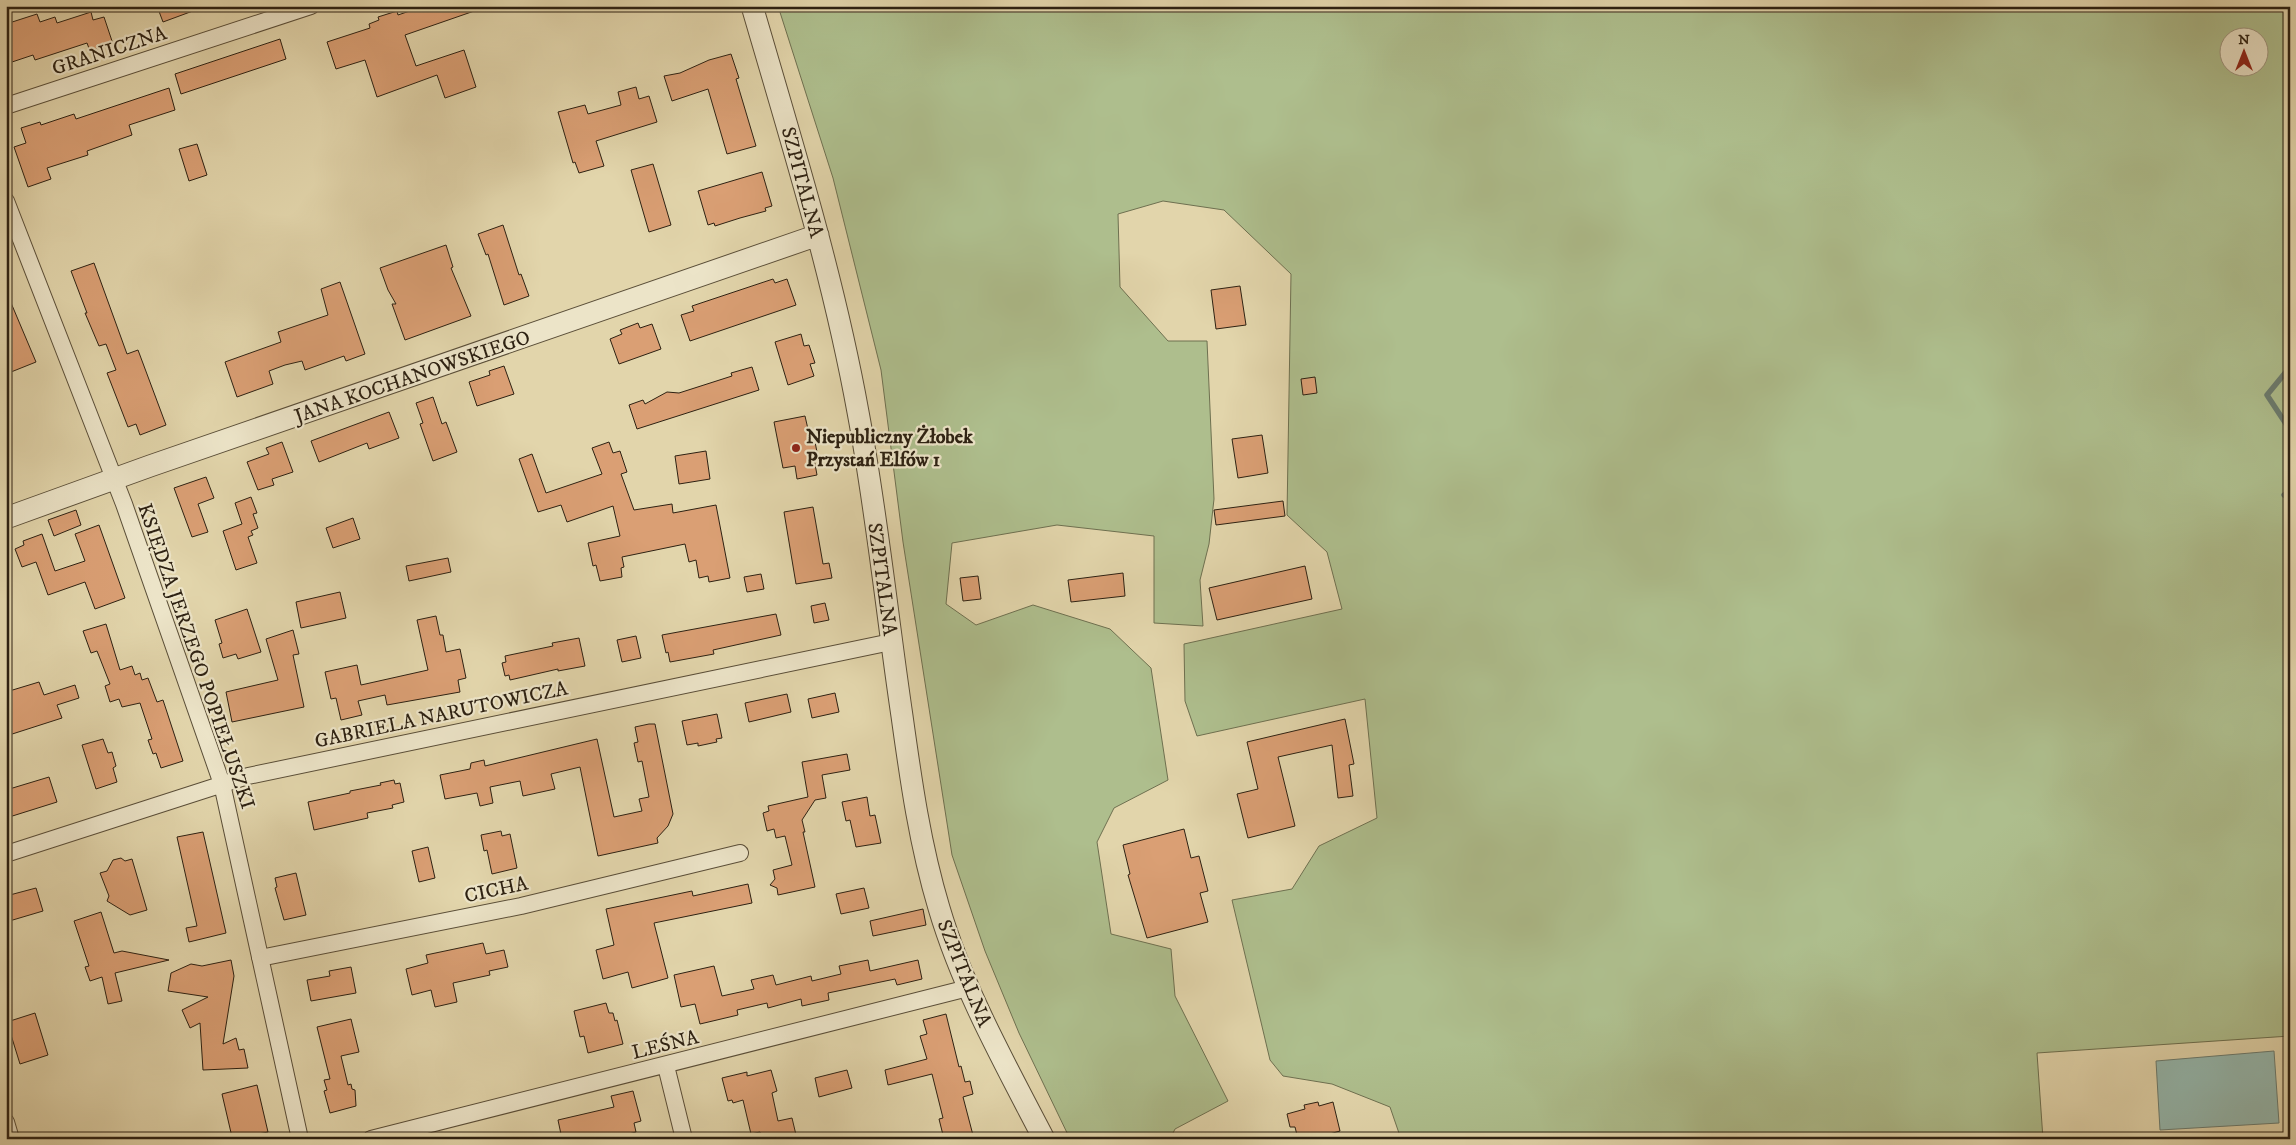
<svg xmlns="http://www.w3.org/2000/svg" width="2296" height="1145" viewBox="0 0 2296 1145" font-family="'IM FELL DW Pica',serif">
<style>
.green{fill:#aebe8d;stroke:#6e7050;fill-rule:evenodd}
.water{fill:#95b8ae;stroke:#6b7c70}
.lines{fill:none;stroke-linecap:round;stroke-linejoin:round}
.stream{stroke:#6b7c70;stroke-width:5.5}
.building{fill:#da9f74;stroke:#2d2112}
.minor-casing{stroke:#5a4e38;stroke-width:18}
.tertiary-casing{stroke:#5a4e38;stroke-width:23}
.minor{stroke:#ece4c8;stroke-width:16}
.tertiary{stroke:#ece4c8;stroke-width:21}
.poi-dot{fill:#8f2418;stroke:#ece4c8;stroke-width:2}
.labels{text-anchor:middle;stroke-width:4.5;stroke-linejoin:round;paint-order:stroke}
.street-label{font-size:20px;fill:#2d2112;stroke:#ece4c8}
.poi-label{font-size:20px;font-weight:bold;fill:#2d2112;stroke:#ece4c8;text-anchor:start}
</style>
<rect width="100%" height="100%" fill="#e2d5ab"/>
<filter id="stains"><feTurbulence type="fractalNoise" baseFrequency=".004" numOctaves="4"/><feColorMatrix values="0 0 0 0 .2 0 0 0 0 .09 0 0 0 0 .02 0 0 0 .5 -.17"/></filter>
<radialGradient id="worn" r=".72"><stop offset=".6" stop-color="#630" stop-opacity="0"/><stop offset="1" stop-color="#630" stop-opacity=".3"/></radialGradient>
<path class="green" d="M778 6H2290V1036L2037 1053 2043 1139H1401L1390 1107 1332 1084 1283 1076 1270 1060 1232 900 1292 889 1319 846 1377 818 1365 699 1197 736 1185 701 1184 644 1342 609 1327 552 1287 515 1291 274 1224 210 1163 201 1118 214 1120 287 1168 341H1207L1214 499 1209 544 1200 580 1203 626 1154 623V536L1057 525 952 543 946 604 976 625 1033 605 1110 629 1151 668 1168 780 1114 808 1097 842 1111 934 1171 949 1175 996 1228 1101 1175 1129 1170 1139H1070L1019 1033 985 951 952 855 903 542 881 370 833 178ZM2228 38H2258V68H2228Z"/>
<path class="water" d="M2274 1051 2279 1123 2160 1130 2156 1061Z"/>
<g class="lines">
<path class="stream" d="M2290 367 2267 395 2290 430
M2284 495 2290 491"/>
</g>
<path class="building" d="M157 6H200L201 8 163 22Z
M424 6H479L480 9 405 35 416 66 464 50 476 87 445 98 437 75 377 97 365 60 336 69 327 42 370 28 369 24 379 20 378 17 397 11 398 15Z
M91 12 93 20 104 17 113 44 90 51 87 43 35 60 33 55 6 64V24L37 14 40 22 55 17 57 23Z
M280 39 286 59 181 94 175 74Z
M731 54 739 78 736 79 756 146 727 154 708 89 672 101 664 76 680 73 709 60Z
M636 87 639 99 649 96 657 122 596 141 604 166 579 173 575 162 573 163 558 112 585 105 588 114 621 105 618 92Z
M169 88 175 110 129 125 132 135 87 151 88 155 47 168 51 179 28 187 14 147 26 143 21 128 40 122 41 125 74 114 76 119Z
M197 144 207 175 189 181 179 149Z
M653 164 671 225 649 232 631 170Z
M762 172 772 206 765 208 766 211 740 218 715 226 714 223 708 225 698 191Z
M503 225 519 275 521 274 529 296 504 305 488 254 486 255 478 234Z
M446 245 453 267 451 268 471 316 405 340 392 304H396L388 290 380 268Z
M94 263 127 354 138 350 166 425 140 435 136 424 128 427 107 373 116 370 106 344 99 346 85 313H87L71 271Z
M773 279 775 283 787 279 796 305 690 341 681 315 694 311 692 306Z
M340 282 365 354 346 361 344 356 305 370 302 361 285 365 269 371 273 384 237 397 225 362 281 342 278 332 328 315 321 289Z
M1240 286 1246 325 1216 329 1211 290Z
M6 291 36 362 11 372 6 360Z
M638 323 640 328 652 324 661 349 619 364 610 339 622 334 620 330Z
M801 334 804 346 809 345 815 363 810 364 814 376 788 385 775 342Z
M504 366 514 394 477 406 469 382 490 375 489 371Z
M752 367 759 390 637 429 629 405 643 400 645 404 667 392 679 393 732 376 731 373Z
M1315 377 1317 393 1303 395 1301 379Z
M433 397 442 424 446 422 457 452 433 461 420 424 423 423 416 403Z
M389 412 399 438 369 449 367 443 319 462 311 441Z
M805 416 810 438 814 437 817 452 813 453 817 475 797 479 795 466 783 468 774 422Z
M1262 435 1268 473 1238 478 1232 439Z
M282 442 293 472 272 479 274 485 258 490 247 462 269 454 266 448Z
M609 442 613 453 620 451 627 472 621 474 634 510 672 504 673 513 716 505 730 578 709 582 708 576 699 578 696 560 689 562 685 544 622 557 624 567 621 568 622 577 600 581 596 565 593 566 588 543 620 536 613 506 567 522 561 505 538 512 519 459 532 454 546 493 602 474 592 448Z
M706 451 710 479 679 484 675 456Z
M206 477 214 498 198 504 208 532 192 537 174 488Z
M251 497 257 513 253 514 258 528 251 531 253 535 248 537 257 563 236 570 223 531 242 524 235 503Z
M1283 501 1285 516 1216 525 1214 510Z
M813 507 823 564 829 563 832 578 796 584 784 512Z
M76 510 81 525 54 536 48 520Z
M353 518 360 539 333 548 326 528Z
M99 525 125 598 95 609 85 582 48 595 36 562 22 567 15 549 24 545 23 541 42 534 55 571 85 561 75 534Z
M448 558 451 572 409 581 406 566Z
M1305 566 1312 599 1217 620 1209 588Z
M1123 573 1125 596 1071 602 1068 580Z
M761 574 764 589 747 592 744 577Z
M978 576 981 599 963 601 960 578Z
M340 592 346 618 301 628 296 602Z
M825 603 829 620 814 623 811 606Z
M247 609 261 652 238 659 236 654 223 658 219 644 222 643 215 620Z
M776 614 781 635 713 650 714 654 670 662 668 652 666 653 662 635Z
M436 616 440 635H443L446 652 460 649 466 678 458 680 460 692 387 705 385 695 358 701 362 715 341 720 336 698 331 699 325 672 357 665 361 685 428 670 417 620Z
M106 624 120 670 132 666 135 675 140 673 142 680 148 678 157 702 163 700 183 761 161 768 156 753 153 754 148 740 152 739 140 703 122 707 119 699 110 702 105 686 110 684 97 651 91 653 83 631Z
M293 630 299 654 293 655 304 707 232 722 226 692 278 680 266 639Z
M636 636 641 658 622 662 617 640Z
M579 638 585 666 558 671V669L510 680 509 675 505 676 502 663 506 662 505 656 553 646 552 643Z
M39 682 44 695 75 685 79 698 57 705 62 718 6 736V692Z
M835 693 839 712 812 718 808 699Z
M787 694 791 712 749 722 745 703Z
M717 714 722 738 716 739 717 742 698 746V743L687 745 682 721Z
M1345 719 1354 764 1349 765 1353 796 1338 798 1332 745 1278 757 1295 826 1248 838 1237 794 1258 789 1247 742Z
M649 724H655L673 814 668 826 657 838 658 843 598 856 580 767 551 774 555 789 523 796 520 781 490 787 493 803 480 806 477 793 445 799 440 775 470 769 471 763 484 760 485 766 597 739 614 817 642 811 639 799 649 797 642 761 638 762 634 743 638 742 635 727Z
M103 739 108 753 112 752 116 766 113 768 117 782 96 789 82 745Z
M847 754 850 770 822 775 826 798 815 800 802 820 805 832H803L815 887 778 895 777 888 770 885 775 879 773 870 792 865 785 836 776 838 774 829 767 831 763 813 769 811 768 806 808 797 802 762Z
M49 777 57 802 6 818V790Z
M394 780 395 784 400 783 404 802 392 805 393 808 367 813 368 818 314 830 308 802 350 793V791L381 785 380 783Z
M867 797 870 816 875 815 881 843 856 847 850 820 846 821 842 802Z
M1184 829 1191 858 1199 856 1208 891 1200 893 1208 922 1147 938 1128 875 1130 874 1123 845Z
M501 831 502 836 510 834 517 868 492 874 487 850 484 851 481 835Z
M203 832 226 933 189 942 186 928 197 926 177 837Z
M428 847 435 878 419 882 412 851Z
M121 858 125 861 132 859 147 910 130 915 107 901 109 896 100 873 107 871 113 860Z
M296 873 306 915 284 920 275 888 277 887 275 878Z
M748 884 752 903 654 923 668 978 632 988 628 972 603 979 596 950 614 945 606 909 692 891 693 896Z
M36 888 43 911 6 922V896Z
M864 888 869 908 841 914 836 894Z
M923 909 926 925 873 936 870 921Z
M101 912 114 953 122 951 169 960 115 973 122 1001 108 1004 102 977 90 981 85 967 89 966 74 921Z
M483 943 486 954 504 950 508 967 489 971 490 975 453 983 457 1002 435 1007 431 990 412 995 406 969 428 963 426 955Z
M231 960 234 976 223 1044 236 1038 239 1050 244 1049 248 1068 203 1070 200 1023 190 1028 182 1010 208 997 168 991 171 973 191 964 202 966Z
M868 960 870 971 918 960 922 979 897 985 895 979 828 993 829 1000 802 1006 801 999 768 1008 767 1003 737 1010 738 1015 700 1024 695 1004 681 1007 674 975 714 966 722 996 754 989 751 980 773 975 776 985 811 976 812 981 841 974 839 966Z
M351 967 356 993 311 1001 307 980 330 976 329 971Z
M606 1003 609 1013H613L615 1021 617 1020 623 1044 588 1053 584 1036 580 1037 574 1011Z
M35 1013 48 1055 20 1064 7 1022Z
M946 1014 959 1067 961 1066 965 1082 970 1081 973 1094 963 1097 974 1139H944L939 1119 943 1118 932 1074 888 1085 885 1070 927 1059 920 1036 927 1034 923 1020Z
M351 1019 359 1052 341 1056 348 1085 351 1084 352 1089 355 1090 356 1106 330 1113 324 1091 327 1090 324 1080 330 1079 317 1027Z
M771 1070 777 1091 772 1093 778 1121 792 1118 797 1139H762L760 1132 751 1134 743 1100 733 1103 732 1100 728 1101 722 1078 747 1072V1076Z
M847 1070 852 1088 819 1097 815 1078Z
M257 1085 268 1132 243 1137 242 1135 232 1137 222 1094Z
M633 1091 641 1121 634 1123 636 1132 609 1139H562L558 1120 614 1107 611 1096Z
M1318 1102 1319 1106 1333 1102 1340 1131 1326 1135 1327 1139H1298L1295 1127H1290L1287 1114 1305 1109 1304 1105Z"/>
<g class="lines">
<defs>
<path id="minor" d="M6 106 311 6
M6 201 124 504 222 784 300 1139
M6 854 248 776 891 642
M260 958 521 906 740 853
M666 1066 684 1139
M6 1122 11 1139
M371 1139 968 988"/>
<path id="tertiary" d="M752 6C791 140 833 274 858 412 877 513 887 615 902 716 911 781 920 845 939 908 963 989 1005 1064 1044 1139
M6 518 150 466 818 235"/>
</defs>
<use href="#minor" class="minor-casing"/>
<use href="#tertiary" class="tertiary-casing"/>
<use href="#minor" class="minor"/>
<use href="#tertiary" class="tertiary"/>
</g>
<circle class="poi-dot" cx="796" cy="448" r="5"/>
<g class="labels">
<g class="street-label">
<text transform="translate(109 50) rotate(-18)" y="7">GRANICZNA</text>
<text transform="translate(803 182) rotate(75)" y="7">SZPITALNA</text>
<text transform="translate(412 376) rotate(-19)" y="7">JANA KOCHANOWSKIEGO</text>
<text transform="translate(883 579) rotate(82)" y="7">SZPITALNA</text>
<text transform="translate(197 656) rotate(71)" y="7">KSIĘDZA JERZEGO POPIEŁUSZKI</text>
<text transform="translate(441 714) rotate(-12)" y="7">GABRIELA NARUTOWICZA</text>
<text transform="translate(496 889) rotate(-12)" y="7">CICHA</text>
<text transform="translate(965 973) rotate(68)" y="7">SZPITALNA</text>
<text transform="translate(665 1044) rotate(-14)" y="7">LEŚNA</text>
</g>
<g class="poi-label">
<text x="806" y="443">Niepubliczny Żłobek<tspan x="806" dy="23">Przystań Elfów 1</tspan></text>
</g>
</g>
<rect width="2296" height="1145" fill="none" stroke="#e2d5ab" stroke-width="25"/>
<rect x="8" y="8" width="2281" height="1130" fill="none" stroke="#2d2112" stroke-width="2.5"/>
<rect x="12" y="12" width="2271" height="1120" fill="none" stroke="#2d2112"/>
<g transform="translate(2244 52)"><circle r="24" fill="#ece4c8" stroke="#a0967f"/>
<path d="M0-4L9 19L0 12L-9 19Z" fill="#8f2418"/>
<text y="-8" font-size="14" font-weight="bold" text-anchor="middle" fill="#2d2112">N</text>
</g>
<rect width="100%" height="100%" filter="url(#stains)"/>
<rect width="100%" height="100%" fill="url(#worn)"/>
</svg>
